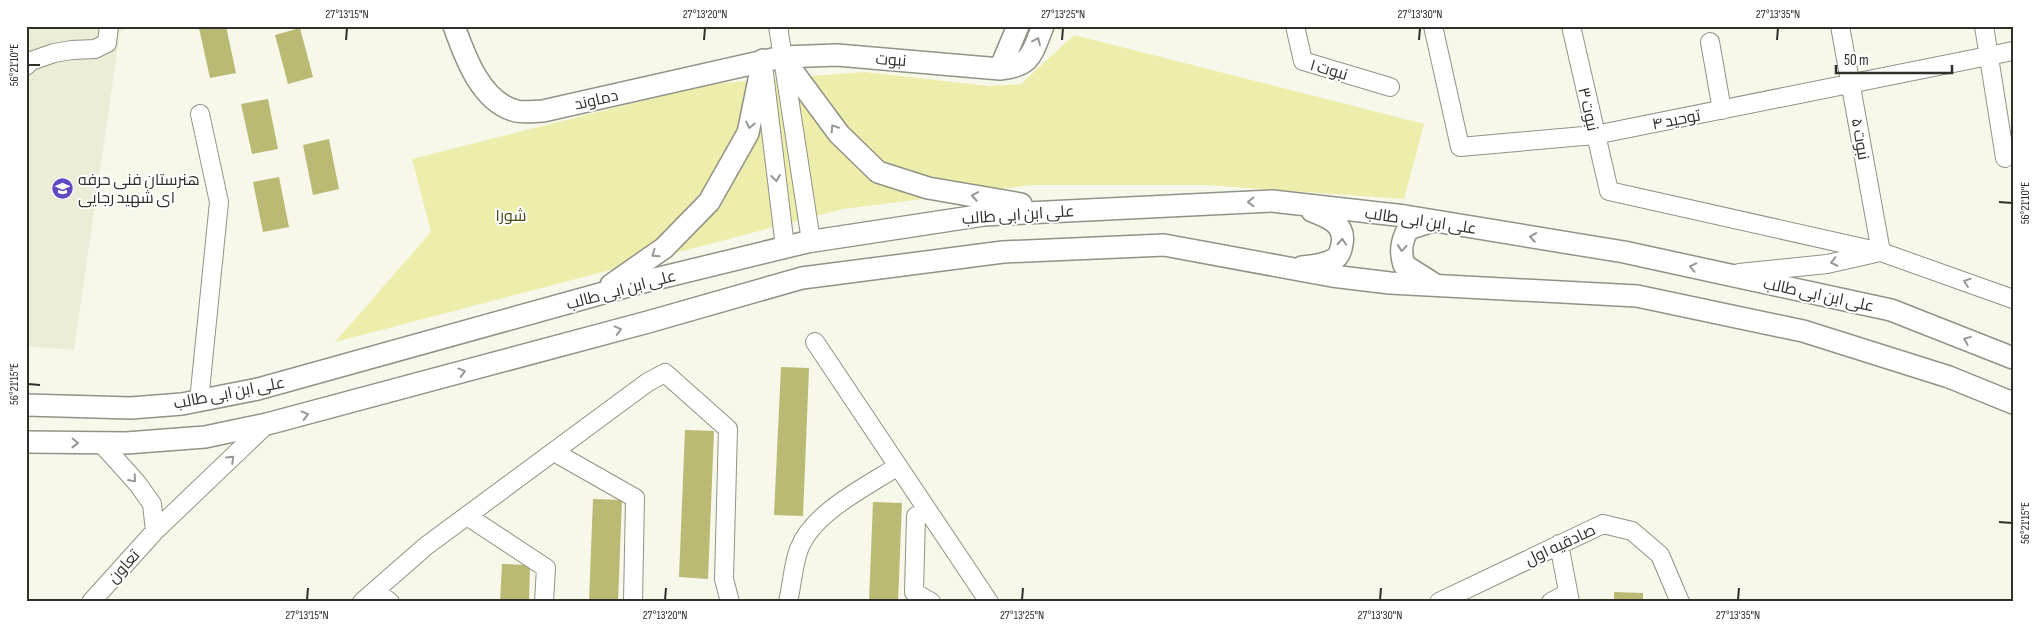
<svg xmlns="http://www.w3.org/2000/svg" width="2039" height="628" viewBox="0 0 2039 628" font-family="'Sofia Sans Condensed',Cairo,sans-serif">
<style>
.built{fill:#ececd7}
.green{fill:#edeeab}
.building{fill:#bbba74}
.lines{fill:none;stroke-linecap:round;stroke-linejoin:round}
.minor-casing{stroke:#929286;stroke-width:20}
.major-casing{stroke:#929286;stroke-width:24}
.minor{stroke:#fff;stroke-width:18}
.major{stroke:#fff;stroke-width:21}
.oneway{stroke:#979894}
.ticks{fill:none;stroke:#2f302a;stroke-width:2}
.labels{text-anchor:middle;stroke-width:4;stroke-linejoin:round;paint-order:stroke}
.street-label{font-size:16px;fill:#2f302a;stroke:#fff}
.poi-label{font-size:16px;fill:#2f302a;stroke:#fff;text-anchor:start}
.park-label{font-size:16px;fill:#4a4913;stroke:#fff}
.neatline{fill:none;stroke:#2f302a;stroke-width:2}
.ticks-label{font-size:12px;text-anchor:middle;fill:#2f302a}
</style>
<rect width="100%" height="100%" fill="#f7f7ea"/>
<path class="built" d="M26 26H142L120 31 74 350 26 346Z"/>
<path class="green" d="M1074 35 1424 124 1404 199 1206 185H1032L843 209 335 342 431 232 412 159 710 84 865 72 987 86 1021 84Z"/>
<path class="building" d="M207 26H226L236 73 210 78 199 28Z
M300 28 313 77 288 84 275 35Z
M268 99 278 149 252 154 241 104Z
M329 139 339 189 313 195 303 145Z
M279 177 289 227 263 232 253 182Z
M781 367 809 368 803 516 774 515Z
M685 430 714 431 708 579 679 577Z
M593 499 622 500 618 602H589Z
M873 502 902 503 898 602H869Z
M502 564 530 565 529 602H500Z
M1614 592 1643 593V602H1614Z"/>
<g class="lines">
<defs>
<path id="minor" d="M778 26 811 241
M1295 26 1303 61 1390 87
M1433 26 1460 147 1595 135 2013 51
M1571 26 1609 191 1881 252 2013 299
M1840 26 1881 252
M1984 26 2005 158
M1710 42 1722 110
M26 66 31 61 54 53 72 50 95 49 107 43 109 26
M764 73 785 247
M1739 273 1827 264 1876 253
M815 342 989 602
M199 401 219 202 200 114
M101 443 137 483 152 504 155 531 267 424
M554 452 635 498 633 602
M467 516 546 568 544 602
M916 516 914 592 931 602
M1559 544 1570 602
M375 591 390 602
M91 602 155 531
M362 602 426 546 648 382 665 373 728 429 724 579 730 602
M788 602C792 585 793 565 799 549 813 512 866 487 898 466
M1439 602 1603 524 1632 531 1660 555 1680 602
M1551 602 1568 593"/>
<path id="major" d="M454 26C465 57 481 102 516 111 524 113 535 111 543 111L782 57 837 55 1000 69C1032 66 1032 53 1043 26
M782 57 839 134 878 172 928 188 1021 204
M1000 69 1018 26
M1433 221 1408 229C1401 242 1400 252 1404 265L1434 284
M1302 267C1311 266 1324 265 1333 260 1339 257 1341 251 1342 244 1346 224 1328 217 1312 211
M611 285 664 248 709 202 748 133 763 60
M26 405 131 408 182 404 258 389 643 282 807 242 984 215 1272 201 1405 216 1624 252 1891 310 2013 358
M26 442 126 443 205 437 267 424 648 322 802 278 1003 252 1164 245 1332 276 1390 283 1637 296 1803 331 1949 377 2013 403"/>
</defs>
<use href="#minor" class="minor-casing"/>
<use href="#major" class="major-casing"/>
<use href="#minor" class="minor"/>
<use href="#major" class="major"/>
</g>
<defs><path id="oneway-chevron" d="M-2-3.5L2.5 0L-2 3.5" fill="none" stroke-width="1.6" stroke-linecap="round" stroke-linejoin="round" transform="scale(1.25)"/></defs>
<g class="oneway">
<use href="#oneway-chevron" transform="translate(1037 41) rotate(-65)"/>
<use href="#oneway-chevron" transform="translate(750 125) rotate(102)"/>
<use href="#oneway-chevron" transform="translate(834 128) rotate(-123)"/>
<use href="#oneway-chevron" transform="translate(776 178) rotate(83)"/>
<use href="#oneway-chevron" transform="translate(975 196) rotate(-170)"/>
<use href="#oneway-chevron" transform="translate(1251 202) rotate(178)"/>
<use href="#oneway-chevron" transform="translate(1533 237) rotate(-171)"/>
<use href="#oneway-chevron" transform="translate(1342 242) rotate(-87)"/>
<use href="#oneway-chevron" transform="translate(1402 248) rotate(95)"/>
<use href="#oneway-chevron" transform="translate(655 254) rotate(145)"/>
<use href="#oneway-chevron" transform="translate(1834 262) rotate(168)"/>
<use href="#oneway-chevron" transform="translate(1693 267) rotate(-168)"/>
<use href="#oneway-chevron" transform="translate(1967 282) rotate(-161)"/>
<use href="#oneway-chevron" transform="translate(618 330) rotate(-15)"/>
<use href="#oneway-chevron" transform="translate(1967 340) rotate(-158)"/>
<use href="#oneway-chevron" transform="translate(462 372) rotate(-15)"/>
<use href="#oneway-chevron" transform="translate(305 415) rotate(-15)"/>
<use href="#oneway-chevron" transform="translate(75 443) rotate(1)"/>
<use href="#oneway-chevron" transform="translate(231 459) rotate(-44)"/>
<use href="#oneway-chevron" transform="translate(133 479) rotate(49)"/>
</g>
<path class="ticks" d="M346 40 347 28M704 40 705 28M1062 40 1063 28M1419 40 1420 28M1777 40 1778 28M28 65H40M1999 202 2012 203M28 384 40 385M1999 522 2012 523M307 600 308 588M665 600 666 588M1022 600 1023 588M1380 600 1381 588M1738 600 1739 588"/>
<defs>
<symbol id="school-disc" viewBox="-11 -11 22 22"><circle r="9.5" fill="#6248c1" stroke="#fff"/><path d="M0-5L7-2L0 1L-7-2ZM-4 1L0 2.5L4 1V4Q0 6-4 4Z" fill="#fff"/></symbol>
</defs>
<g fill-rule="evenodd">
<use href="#school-disc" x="50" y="176" width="25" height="25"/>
</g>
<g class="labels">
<g class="street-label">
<text transform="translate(891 59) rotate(4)" y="6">نبوت</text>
<text transform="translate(1329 69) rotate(16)" y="6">نبوت ۱</text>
<text transform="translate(596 99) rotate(-13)" y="6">دماوند</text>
<text transform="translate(1589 109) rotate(77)" y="6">نبوت ۳</text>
<text transform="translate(1676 119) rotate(-11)" y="6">توحید ۴</text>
<text transform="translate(1861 139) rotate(80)" y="6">نبوت ۵</text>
<text transform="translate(1018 214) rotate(-4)" y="6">علی ابن ابی طالب</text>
<text transform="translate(1421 220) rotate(8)" y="6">علی ابن ابی طالب</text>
<text transform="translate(621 289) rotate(-15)" y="6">علی ابن ابی طالب</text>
<text transform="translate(1819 294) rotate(12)" y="6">علی ابن ابی طالب</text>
<text transform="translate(229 392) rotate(-11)" y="6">علی ابن ابی طالب</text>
<text transform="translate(1560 544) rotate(-25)" y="6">صادقیه اول</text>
<text transform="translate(123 566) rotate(-48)" y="6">تعاون</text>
</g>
<g class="poi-label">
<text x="78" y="185">هنرستان فنی حرفه<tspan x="78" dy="18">ای شهید رجایی</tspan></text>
</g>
<g class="park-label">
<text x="511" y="221">شورا</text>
</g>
</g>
<rect width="2039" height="628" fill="none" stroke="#ffffff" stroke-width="55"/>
<path d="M1836 65v8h116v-8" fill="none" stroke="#2f302a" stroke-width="2.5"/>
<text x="1844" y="65" font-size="15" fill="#2f302a" stroke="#ffffff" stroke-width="4" paint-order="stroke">50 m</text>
<rect x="28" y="28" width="1984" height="572" class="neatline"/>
<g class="ticks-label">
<text x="347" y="18">27°13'15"N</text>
<text x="705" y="18">27°13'20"N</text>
<text x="1063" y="18">27°13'25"N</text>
<text x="1420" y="18">27°13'30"N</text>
<text x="1778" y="18">27°13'35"N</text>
<text transform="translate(14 65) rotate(-90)" y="4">56°21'10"E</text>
<text transform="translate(2025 203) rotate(-90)" y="4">56°21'10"E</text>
<text transform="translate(14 384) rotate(-90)" y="4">56°21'15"E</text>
<text transform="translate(2025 523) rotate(-90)" y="4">56°21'15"E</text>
<text x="307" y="619">27°13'15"N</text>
<text x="665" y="619">27°13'20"N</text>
<text x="1022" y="619">27°13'25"N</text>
<text x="1380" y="619">27°13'30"N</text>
<text x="1738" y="619">27°13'35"N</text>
</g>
</svg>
